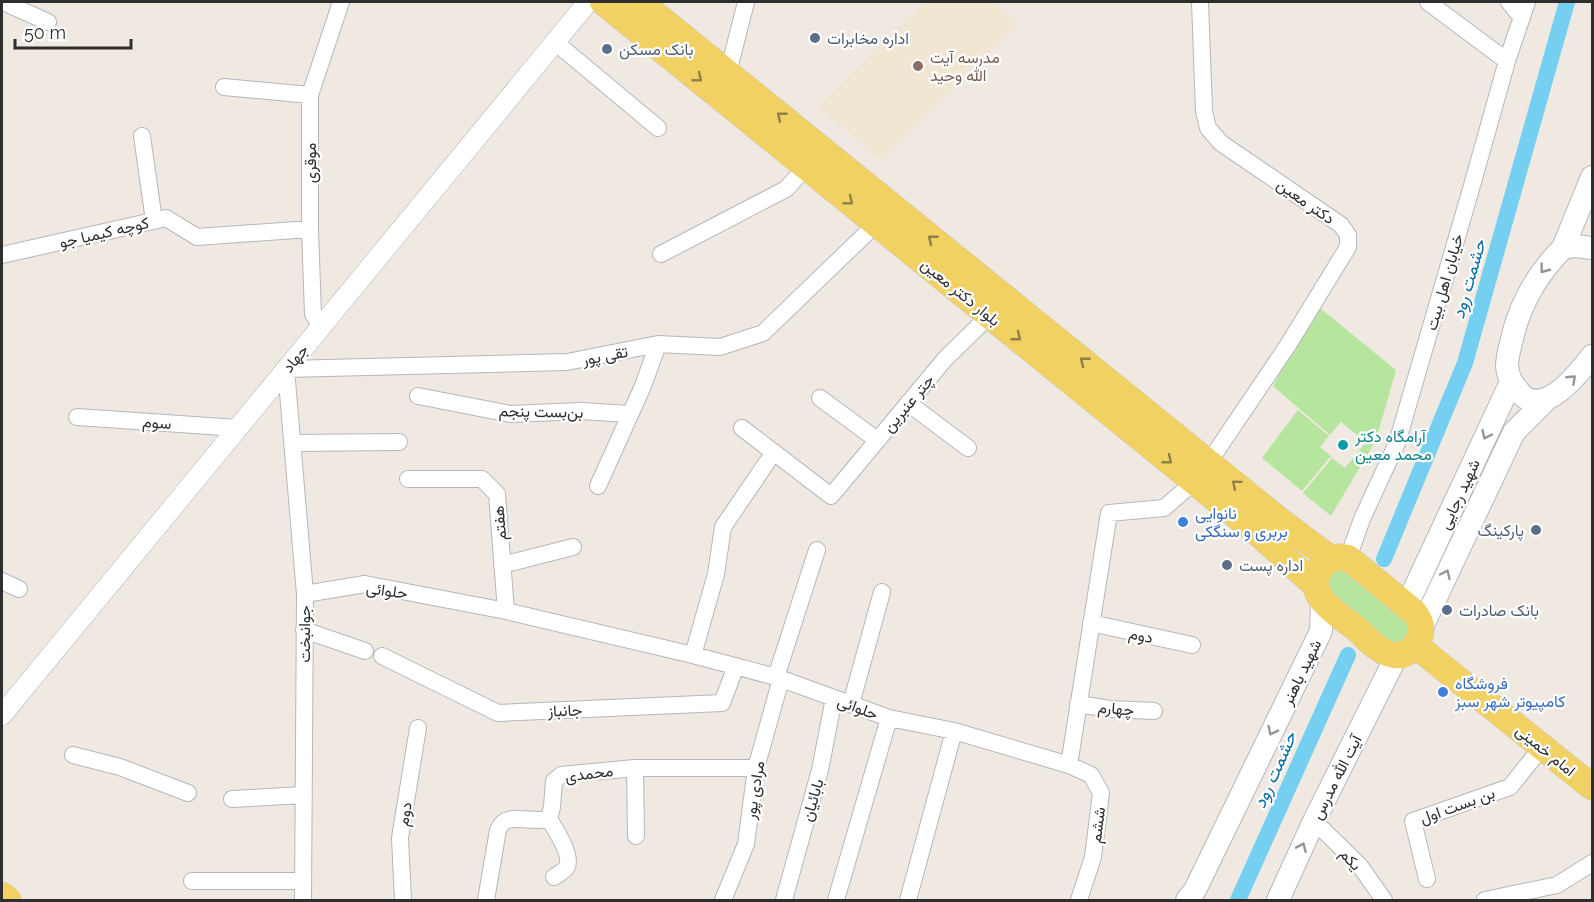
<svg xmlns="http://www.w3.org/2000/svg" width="1594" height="902" viewBox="0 0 1594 902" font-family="Raleway,Vazirmatn,sans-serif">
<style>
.education{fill:#f0e6d1}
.green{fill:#b6e59e}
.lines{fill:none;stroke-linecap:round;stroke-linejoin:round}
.canal{stroke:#75cff0;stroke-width:16}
.minor-casing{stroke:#b4b7c1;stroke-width:18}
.tertiary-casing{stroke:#b4b7c1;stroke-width:21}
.secondary-casing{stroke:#b4b7c1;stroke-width:24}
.primary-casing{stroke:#c9c9c9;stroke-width:27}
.minor{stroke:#fff;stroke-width:16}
.tertiary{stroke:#fff;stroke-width:20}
.secondary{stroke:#fff;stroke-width:22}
.primary{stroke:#f2d163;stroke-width:26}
.oneway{stroke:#908048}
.oneway2{stroke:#969696}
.service-dot{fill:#5c6f8a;stroke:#fff;stroke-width:2}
.education-dot{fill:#8d6e63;stroke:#fff;stroke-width:2}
.culture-dot{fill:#0f9aa8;stroke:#fff;stroke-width:2}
.shop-dot{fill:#3f7fe0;stroke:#fff;stroke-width:2}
.labels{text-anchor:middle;stroke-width:4.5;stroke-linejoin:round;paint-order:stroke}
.service-label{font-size:16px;fill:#4e5e75;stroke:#fff;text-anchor:start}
.education-label{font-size:16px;fill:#785e54;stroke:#fff;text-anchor:start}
.street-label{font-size:16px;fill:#2e2e2e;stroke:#fff}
.culture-label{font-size:16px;fill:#0d838f;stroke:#fff;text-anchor:start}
.shop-label{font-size:16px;fill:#366cbe;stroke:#fff;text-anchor:start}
.water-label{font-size:18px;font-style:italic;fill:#0d6fa3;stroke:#fff}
</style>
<rect width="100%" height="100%" fill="#efe9e1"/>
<path class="education" d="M926 2H994L1017 25 880 159 818 106Z"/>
<path class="green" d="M1315 304 1396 370 1376 440 1331 516 1303 493 1332 458 1345 468 1366 442 1341 422 1330 435 1273 386Z
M1298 410 1329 436 1320 447 1331 456 1302 491 1262 458Z
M1337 565 1411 619 1413 632 1394 647 1329 596 1324 577Z"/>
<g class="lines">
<path class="canal" d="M1384 559 1465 363 1567 2
M1238 900 1348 655"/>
<defs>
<path id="minor" d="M3 2 48 22
M1200 2 1204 111 1208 128 1221 143 1341 225 1348 235V247L1288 345 1209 462
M1428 2 1507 61
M1509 2 1522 18
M555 42 658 128
M728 73 746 2
M224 87 310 95
M142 136 154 221
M661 254 786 189 807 166
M2 255 166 218 197 237 310 229
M321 326 313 314 310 229V95L341 2
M418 396 510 414 582 411 629 414
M820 398 877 440
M908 403 968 448
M77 417 238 428
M742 428 831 496 945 359 990 315
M292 443 399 442
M408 479H482L497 494 506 611
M598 486 643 386 658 344
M1348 558 1362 519 1397 443 1471 189 1507 61 1527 2
M502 565 573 547
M2 581 19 589
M305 594 365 584 506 611 693 655 776 677 889 718 954 731 1069 765 1109 513 1164 508 1195 481
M1091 623 1192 645
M304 630 365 651
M693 655 716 574 723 527 774 452
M382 656 498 713 722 703 736 666
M776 677 817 550
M851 704 882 592
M1078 704 1110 709 1154 711
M73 755 120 767 188 793
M1069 765 1091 775 1101 793 1093 857 1079 900
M635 768 636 836
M232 799 304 795
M549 819C555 829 574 857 566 868 563 872 558 874 554 877
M1314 821 1360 866 1384 900
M1427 879 1413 821 1510 787 1542 747
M192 881H303
M303 900 305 594 286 369 567 362 658 344 720 347 763 333 877 223
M403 900 400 838 418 728
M486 900 498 830C500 826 503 821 508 820 520 817 535 822 549 819L552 807 554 781 561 775 635 768H756
M723 900 746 844 756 768 781 679
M784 900 820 770 834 698
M836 900 889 718
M908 900 954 731
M1485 900 1557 885 1592 863"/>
<path id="tertiary" d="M2 715 588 2"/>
<path id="secondary" d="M1563 248 1592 177
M1592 248 1576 246 1563 248C1537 274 1520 303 1512 339 1510 347 1507 357 1507 366 1508 378 1513 385 1521 394 1544 418 1579 373 1592 356
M1407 605 1511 382
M1422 627 1514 432 1547 399
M1187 900 1195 890 1321 631 1322 600
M1278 900 1314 821 1397 655"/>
<path id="primary" d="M603 2 1259 534 1315 585
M640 2 1279 520 1331 559
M1339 557 1348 558 1414 612C1422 622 1424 631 1417 642 1411 652 1402 658 1390 654 1378 651 1366 638 1357 629 1341 616 1306 597 1318 573 1322 563 1330 559 1339 557Z
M1415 645 1592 787
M2 895 8 900"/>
</defs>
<use href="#minor" class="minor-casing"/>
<use href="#tertiary" class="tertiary-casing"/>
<use href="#secondary" class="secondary-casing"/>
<use href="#primary" class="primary-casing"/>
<use href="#minor" class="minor"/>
<use href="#tertiary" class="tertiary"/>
<use href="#secondary" class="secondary"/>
<use href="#primary" class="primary"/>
</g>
<defs><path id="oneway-chevron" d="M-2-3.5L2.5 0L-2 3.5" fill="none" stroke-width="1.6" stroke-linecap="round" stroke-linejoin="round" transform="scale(1.5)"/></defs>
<g class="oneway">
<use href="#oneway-chevron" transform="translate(698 78) rotate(39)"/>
<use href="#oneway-chevron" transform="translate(781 116) rotate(-141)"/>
<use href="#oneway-chevron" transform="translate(849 201) rotate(39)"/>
<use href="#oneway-chevron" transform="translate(932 239) rotate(-141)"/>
<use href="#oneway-chevron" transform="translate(1017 337) rotate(39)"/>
<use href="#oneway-chevron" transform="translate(1084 361) rotate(-141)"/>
<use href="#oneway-chevron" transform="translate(1168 460) rotate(39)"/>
<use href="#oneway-chevron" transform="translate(1236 484) rotate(-140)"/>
</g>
<g class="oneway2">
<use href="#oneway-chevron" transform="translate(1544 269) rotate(127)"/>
<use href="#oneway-chevron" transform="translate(1572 379) rotate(-43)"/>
<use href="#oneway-chevron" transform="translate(1486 435) rotate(115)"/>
<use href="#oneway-chevron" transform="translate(1446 574) rotate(-65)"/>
<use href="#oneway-chevron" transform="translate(1272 731) rotate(116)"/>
<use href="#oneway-chevron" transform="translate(1302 847) rotate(-66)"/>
</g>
<g class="service-dot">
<circle cx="815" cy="38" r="6"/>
<circle cx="607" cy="49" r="6"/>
<circle cx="1536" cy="530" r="6"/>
<circle cx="1227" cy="565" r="6"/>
<circle cx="1447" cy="610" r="6"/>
</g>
<circle class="education-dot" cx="918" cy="66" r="6"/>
<circle class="culture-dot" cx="1343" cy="445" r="6"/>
<g class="shop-dot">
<circle cx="1183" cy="522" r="6"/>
<circle cx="1443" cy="692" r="6"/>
</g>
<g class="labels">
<g class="service-label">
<text x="827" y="44">اداره مخابرات</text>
<text x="619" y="55">بانک مسکن</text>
<text x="1524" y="536" text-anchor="end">پارکینگ</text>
<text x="1239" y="571">اداره پست</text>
<text x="1459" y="616">بانک صادرات</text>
</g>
<g class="education-label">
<text x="930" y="63">مدرسه آیت<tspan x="930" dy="18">الله وحید</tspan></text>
</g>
<g class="street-label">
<text transform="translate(310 163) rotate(-90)" y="6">موقری</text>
<text transform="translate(1306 201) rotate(35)" y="6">دکتر معین</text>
<text transform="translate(104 232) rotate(-13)" y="6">کوچه کیمیا جو</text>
<text transform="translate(1444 282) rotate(-74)" y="6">خیابان اهل بیت</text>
<text transform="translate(961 292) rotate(39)" y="6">بلوار دکتر معین</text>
<text transform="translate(605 355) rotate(-11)" y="6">تقی پور</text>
<text transform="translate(295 358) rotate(-51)" y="6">جهاد</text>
<text transform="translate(908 403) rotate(-50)" y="6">چتر عنبرین</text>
<text transform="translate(541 411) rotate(1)" y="6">بن‌بست پنجم</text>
<text transform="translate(157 422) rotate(4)" y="6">سوم</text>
<text transform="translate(1459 494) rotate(-65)" y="6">شهید رجایی</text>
<text transform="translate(499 523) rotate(-95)" y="6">هفتم</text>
<text transform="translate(387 590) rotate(8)" y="6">حلوائی</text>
<text transform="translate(304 634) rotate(-90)" y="6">جوانبخت</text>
<text transform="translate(1141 635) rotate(12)" y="6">دوم</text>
<text transform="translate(1301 672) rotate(-64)" y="6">شهید باهنر</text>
<text transform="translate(858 707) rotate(20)" y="6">حلوائی</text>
<text transform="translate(1116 708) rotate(5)" y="6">چهارم</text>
<text transform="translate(565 710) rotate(-2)" y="6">جانباز</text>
<text transform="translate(1546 750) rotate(39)" y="6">امام خمینی</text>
<text transform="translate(589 773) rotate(-7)" y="6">محمدی</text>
<text transform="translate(1336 777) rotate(-63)" y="6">آیت الله مدرس</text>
<text transform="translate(754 790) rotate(-81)" y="6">مرادی پور</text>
<text transform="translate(812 800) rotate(-74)" y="6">بابائیان</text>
<text transform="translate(1457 805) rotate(-20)" y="6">بن بست اول</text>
<text transform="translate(404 814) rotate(-81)" y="6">دوم</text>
<text transform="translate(1097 825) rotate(-83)" y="6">ششم</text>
<text transform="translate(1351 859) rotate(47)" y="6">یکم</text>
</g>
<g class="culture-label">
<text x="1355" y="442">آرامگاه دکتر<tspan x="1355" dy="18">محمد معین</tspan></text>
</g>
<g class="shop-label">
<text x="1195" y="519">نانوایی<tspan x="1195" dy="18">بربری و سنگکی</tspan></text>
<text x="1455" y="689">فروشگاه<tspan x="1455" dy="18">کامپیوتر شهر سبز</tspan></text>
</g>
<g class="water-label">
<text transform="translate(1469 279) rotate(-74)" y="6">حشمت رود</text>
<text transform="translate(1275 770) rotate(-66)" y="6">حشمت رود</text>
</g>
</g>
<rect width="1594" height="902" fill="none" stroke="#2e2e2e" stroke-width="6"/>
<path d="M15 39v9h116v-9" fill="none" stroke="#2e2e2e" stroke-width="3"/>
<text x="24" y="39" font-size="18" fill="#2e2e2e" stroke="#ffffff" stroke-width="4.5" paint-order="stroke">50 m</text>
</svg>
